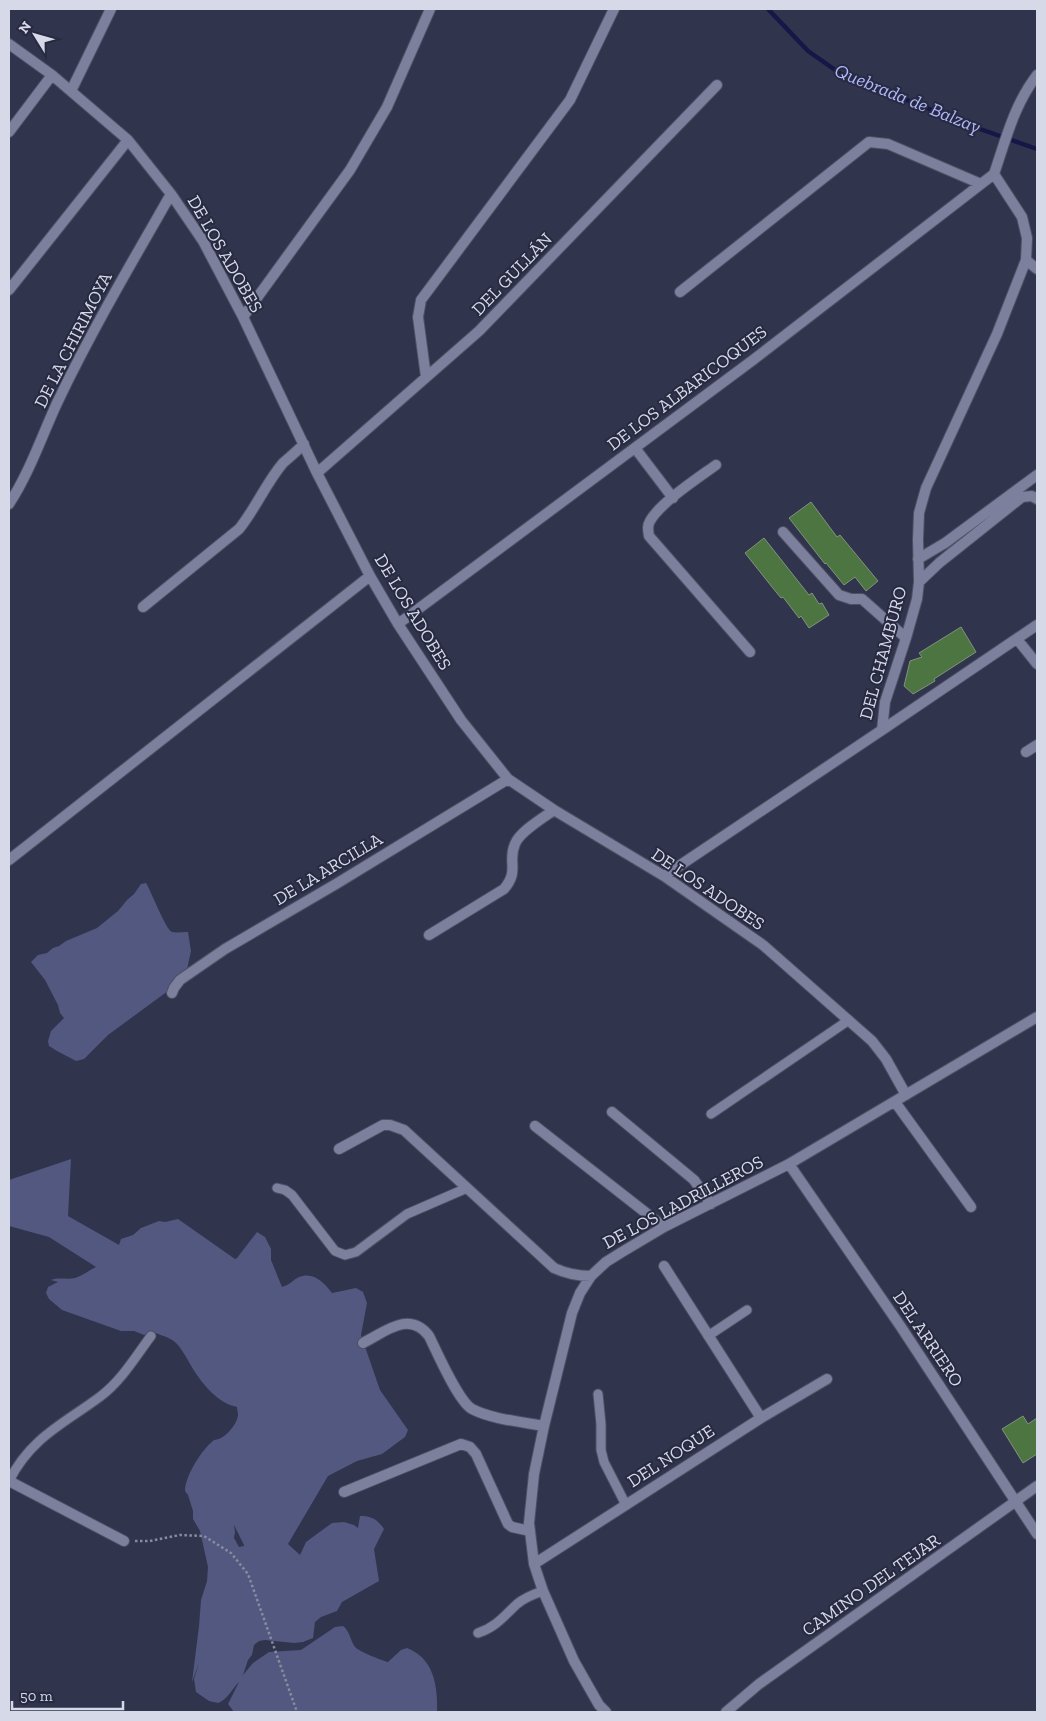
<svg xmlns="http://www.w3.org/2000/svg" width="1046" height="1721" viewBox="0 0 1046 1721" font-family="'Zilla Slab',serif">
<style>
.green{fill:#525880;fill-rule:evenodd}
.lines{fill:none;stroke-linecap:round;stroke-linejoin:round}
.stream{stroke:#171747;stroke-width:4.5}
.building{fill:#4d7542;stroke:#80947b}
.service-casing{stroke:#4e5064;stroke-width:11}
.minor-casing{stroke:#4e5064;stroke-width:12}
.tertiary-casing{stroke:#4e5064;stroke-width:12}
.path{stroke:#888c9f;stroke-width:2.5;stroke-dasharray:2.5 2.5;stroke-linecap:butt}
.service{stroke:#7c809d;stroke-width:9}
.minor{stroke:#7c809d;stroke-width:10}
.tertiary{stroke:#7c809d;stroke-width:10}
.labels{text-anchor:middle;stroke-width:4;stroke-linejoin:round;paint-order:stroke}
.street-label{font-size:18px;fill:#d6d9e8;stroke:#272a41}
.water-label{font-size:19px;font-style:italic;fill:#afb8fb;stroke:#272a41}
</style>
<rect width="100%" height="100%" fill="#30344c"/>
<path class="green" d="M146 883C151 891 166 930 172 932 176 933 184 932 188 932L191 951 186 974 168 991 108 1035 84 1059 76 1061 57 1051 49 1046 48 1041 51 1031 64 1018 60 1013 58 1005 45 980 31 962 38 955 47 953 53 948 59 946 66 941 97 928 118 911 127 900 134 894 141 884Z
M71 1159 68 1216 119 1245 121 1239 133 1235 141 1228 159 1221 165 1222 178 1219 235 1259 237 1258 257 1232 265 1237 271 1249V1260L282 1287C292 1284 292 1280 299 1277 313 1271 325 1283 332 1293L356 1288 363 1292 367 1303 361 1335 380 1390 408 1430 405 1437 382 1454 357 1461 328 1476 288 1544 300 1555 306 1542 332 1523 344 1522 354 1525 358 1528 360 1516C372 1516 377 1519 384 1529L374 1549 379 1581 342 1602 337 1611 321 1617 315 1622 313 1638 303 1642 294 1643 265 1640 259 1641 254 1645 252 1655 248 1660 243 1675 253 1663 269 1652 301 1650 335 1627 343 1626C350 1631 350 1640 355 1647 358 1651 383 1661 388 1662L401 1650 407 1648C434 1658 438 1687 437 1712H234L228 1704 239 1682C232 1689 227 1700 218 1703L209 1701 196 1692 194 1679 199 1663 192 1682 199 1626 201 1600 207 1581 208 1567 200 1531 193 1519V1511L188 1495 185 1491C185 1476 202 1449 214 1440 224 1440 237 1425 238 1415 238 1412 237 1410 237 1407 218 1403 203 1385 193 1369 188 1361 183 1350 176 1343 169 1336 160 1336 152 1331L144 1335 134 1331H121L62 1310 49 1299 46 1293 48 1287 58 1282 51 1280C58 1277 67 1280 75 1278 82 1276 90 1270 96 1267L49 1237 9 1226V1180ZM234 1525 244 1545V1546L239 1547 234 1538 235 1532Z"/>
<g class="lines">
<path class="stream" d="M768 9 808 51 841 74 980 129 1037 149"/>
</g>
<path class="building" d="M811 502 837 537 840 535 878 581 866 591 855 577 844 585 826 563 825 564 789 518Z
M764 538 809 595 812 593 819 604 822 603 829 615 809 628 801 616 799 618 783 597 781 598 772 587 745 553Z
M961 627 976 652 934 679 935 681 913 694 904 686 910 661 922 657 919 653Z
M1023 1416 1028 1424 1037 1418V1454L1023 1463 1002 1429Z"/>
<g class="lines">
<defs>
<path id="service" d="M711 1114 849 1020
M277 1188 285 1190 292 1195 335 1251 345 1255 356 1252 407 1214 467 1188
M708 1336 747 1310
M598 1394 601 1424V1450L604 1462 626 1505
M9 1481C31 1437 65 1423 101 1396 122 1380 136 1356 151 1336
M478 1633C496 1627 504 1616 517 1604 524 1598 534 1594 543 1591"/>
<path id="minor" d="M9 44 52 75 128 140 171 194 203 241 243 317 317 473 370 576 398 624 461 720 508 779 554 810 664 876 763 945 872 1041 886 1059 906 1095
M71 91 111 9
M9 132 52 75
M994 174C1006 139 1014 105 1037 75
M1026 260 1037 269
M9 290 128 140
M680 292 869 142 888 144 981 184
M243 317 350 170 387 107 430 9
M426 377 418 317 421 300 570 100 614 9
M635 448 673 498
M716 465C698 478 660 503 650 521 647 526 648 530 649 536L750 652
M317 473 479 331 717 85
M9 504C30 472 42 435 58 401 92 330 132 262 171 194
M783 532 839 595 851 599H862L906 638
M918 559 945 543 1037 475
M919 582 939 563 1022 497 1032 496 1037 499
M143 607 239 529C256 508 266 483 283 463 290 457 297 451 304 444
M398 624 753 360 994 174
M1017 639 1037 664
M882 730 1037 625
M1026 752 1037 745
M9 860 370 576
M664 876 882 730 885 702 906 638 917 599 919 582 918 540 919 513 926 488 997 334 1026 260 1027 238 1022 217 994 174
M429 935 504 889C520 870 507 862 515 844 519 832 543 818 554 810
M172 993 174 988 180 980 225 949 336 884 508 779
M895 1102 971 1207
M612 1112 694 1180 711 1204
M535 1126 664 1227
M339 1149 383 1125H390L404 1130 554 1268C567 1274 577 1276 591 1276
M789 1164 901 1327 1037 1534
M664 1266 761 1418
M363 1343C385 1332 409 1310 429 1336 437 1352 458 1401 472 1409 491 1419 522 1422 544 1426
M9 1481 124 1541
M344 1492 461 1444 470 1447 476 1454 508 1524 512 1527 530 1531
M534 1564 761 1418 827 1379
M606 1712 599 1705 574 1661 543 1591 534 1564 529 1523 534 1474 544 1426 572 1313 580 1293 591 1276 606 1262 622 1252 664 1227 789 1164 1037 1017"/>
<path id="tertiary" d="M726 1712 759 1684 1037 1486"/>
</defs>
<use href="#service" class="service-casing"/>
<use href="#minor" class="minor-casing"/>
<use href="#tertiary" class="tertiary-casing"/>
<path class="path" d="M135 1541H150L180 1535 204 1536 231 1553 248 1574 297 1712"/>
<use href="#service" class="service"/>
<use href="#minor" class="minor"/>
<use href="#tertiary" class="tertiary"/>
</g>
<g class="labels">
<g class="street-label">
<text transform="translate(225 254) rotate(60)" y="6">DE LOS ADOBES</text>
<text transform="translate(512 274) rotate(-46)" y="6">DEL GULLÁN</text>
<text transform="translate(73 340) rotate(-63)" y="6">DE LA CHIRIMOYA</text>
<text transform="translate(687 388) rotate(-37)" y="6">DE LOS ALBARICOQUES</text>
<text transform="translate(413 612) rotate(59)" y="6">DE LOS ADOBES</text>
<text transform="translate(883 653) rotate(-75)" y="6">DEL CHAMBURO</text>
<text transform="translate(328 869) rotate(-31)" y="6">DE LA ARCILLA</text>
<text transform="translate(708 889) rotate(34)" y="6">DE LOS ADOBES</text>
<text transform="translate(683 1202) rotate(-28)" y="6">DE LOS LADRILLEROS</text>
<text transform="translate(928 1339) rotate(56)" y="6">DEL ARRIERO</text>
<text transform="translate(671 1456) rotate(-33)" y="6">DEL NOQUE</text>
<text transform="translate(871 1585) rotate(-35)" y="6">CAMINO DEL TEJAR</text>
</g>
<g class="water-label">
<text transform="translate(908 98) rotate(22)" y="7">Quebrada de Balzay</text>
</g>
</g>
<rect width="1046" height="1721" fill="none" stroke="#d6d9e8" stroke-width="20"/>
<g transform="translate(35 35) rotate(307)" stroke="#272a41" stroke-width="4" paint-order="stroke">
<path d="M0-4L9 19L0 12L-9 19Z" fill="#d6d9e8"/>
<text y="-8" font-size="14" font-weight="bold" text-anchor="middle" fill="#d6d9e8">N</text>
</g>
<path d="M12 1701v8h111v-8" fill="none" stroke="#d6d9e8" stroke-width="2.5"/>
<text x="20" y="1701" font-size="15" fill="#d6d9e8" stroke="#272a41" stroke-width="4" paint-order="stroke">50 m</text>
</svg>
